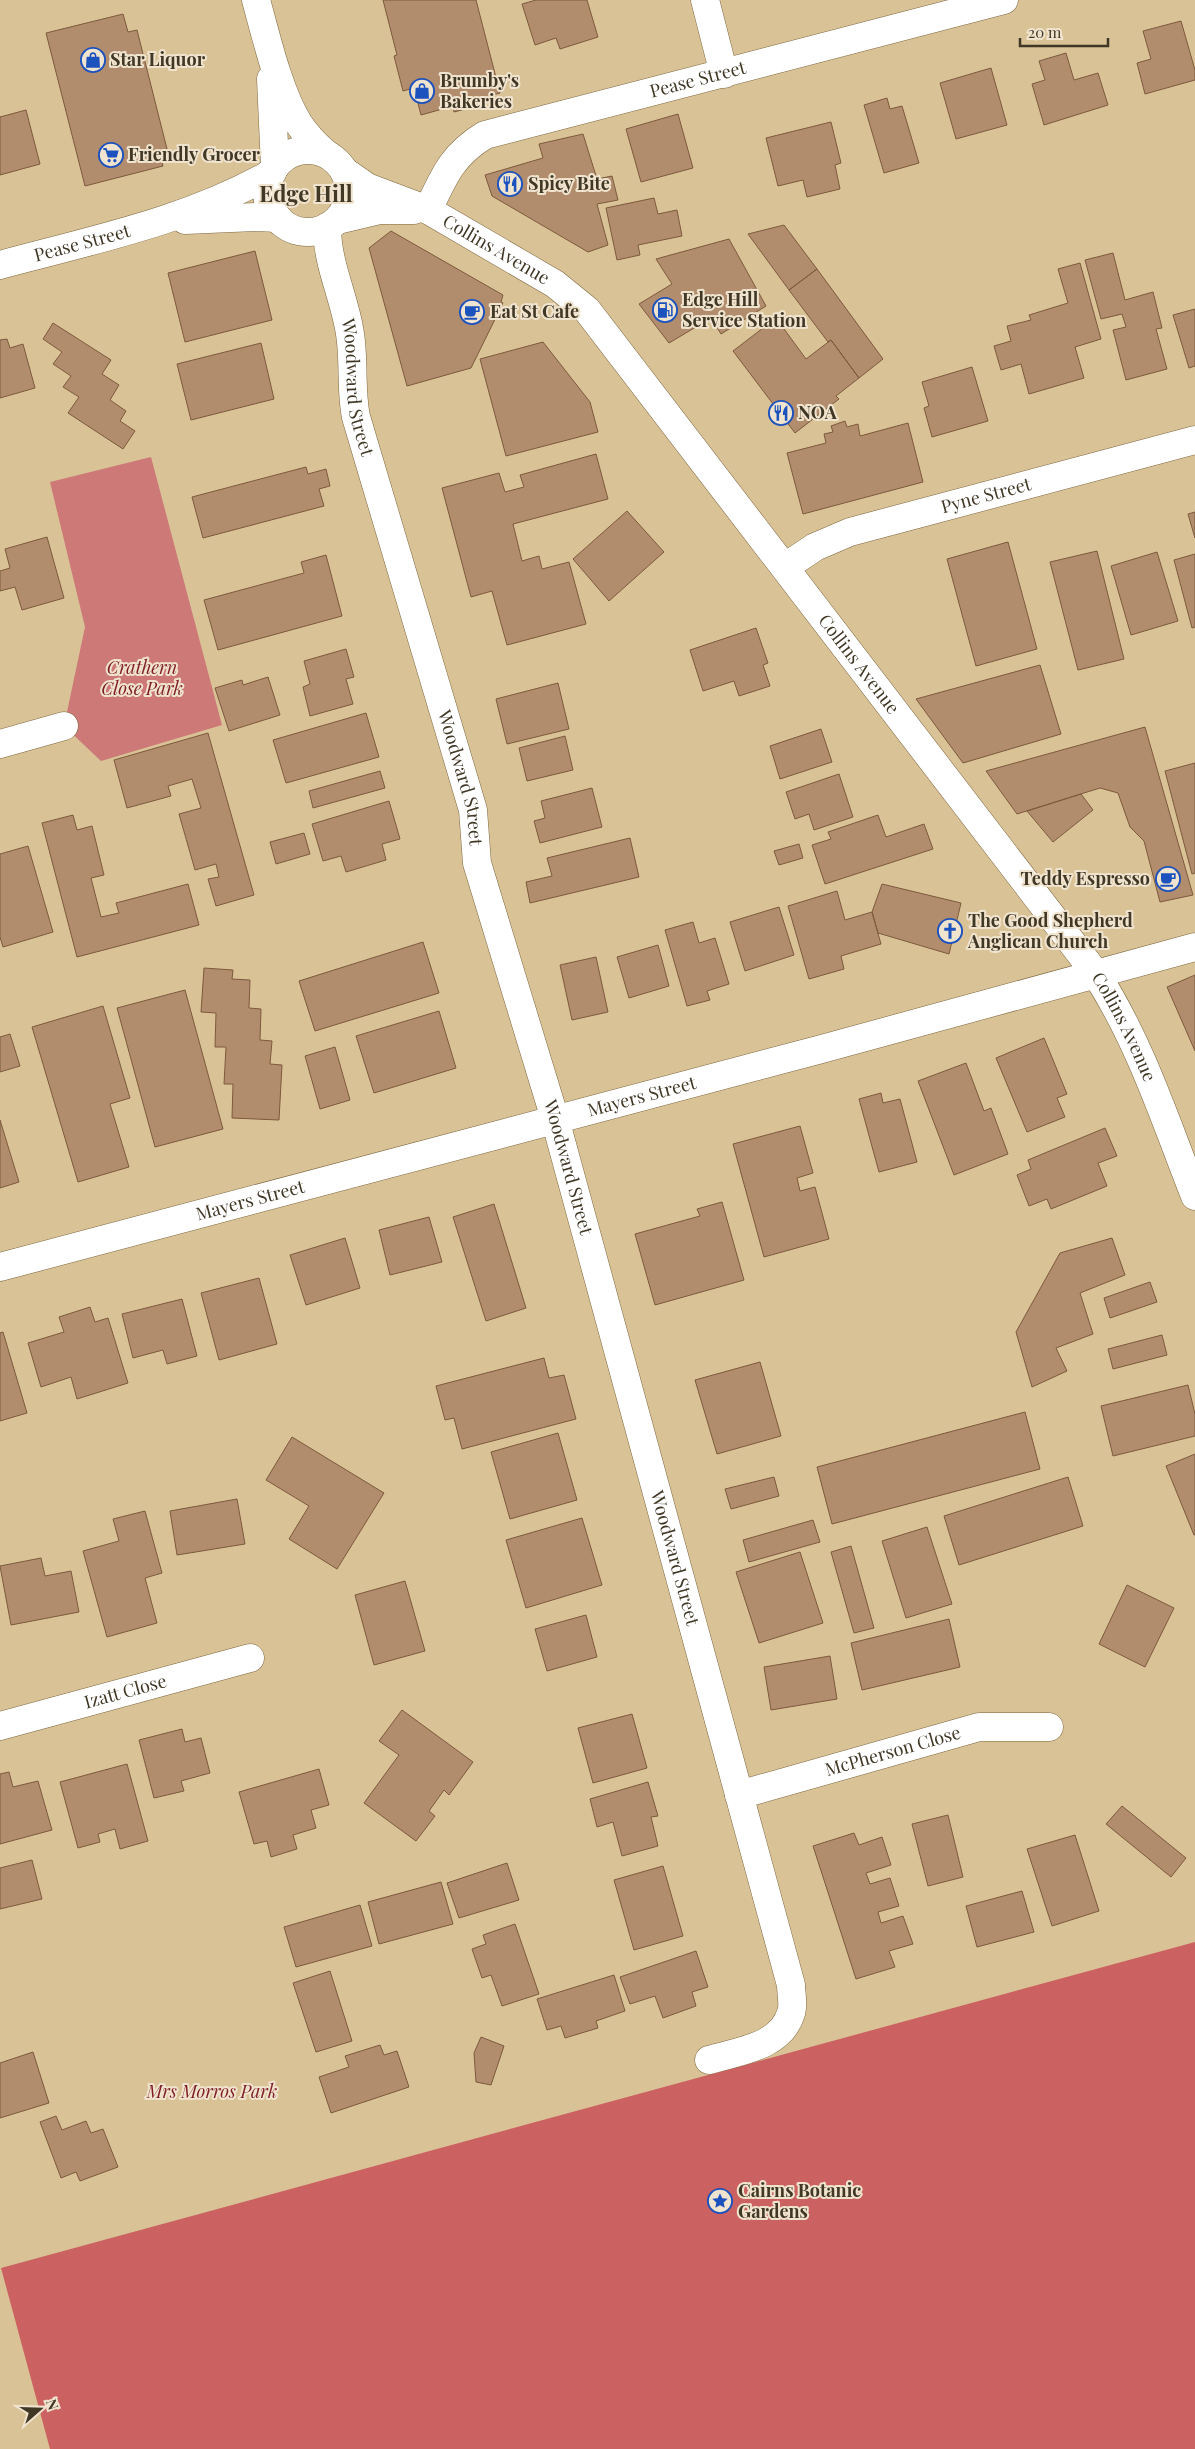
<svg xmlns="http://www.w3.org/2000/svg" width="1195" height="2449" viewBox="0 0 1195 2449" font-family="'Playfair Display',serif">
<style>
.green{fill:#cc7977}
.forest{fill:#cb6160}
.building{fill:#b18c6d;stroke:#7c5a3c}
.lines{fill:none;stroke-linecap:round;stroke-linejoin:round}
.minor-casing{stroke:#7d673f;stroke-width:29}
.minor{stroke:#fff;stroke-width:28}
.labels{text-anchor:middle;stroke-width:4;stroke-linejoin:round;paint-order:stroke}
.poi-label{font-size:18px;font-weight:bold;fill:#403725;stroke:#f0e4cf;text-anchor:start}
.street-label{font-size:18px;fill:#403725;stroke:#f0e4cf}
.park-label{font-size:18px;font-style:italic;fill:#7f1e24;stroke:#f0e4cf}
.district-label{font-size:22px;font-weight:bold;fill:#403725;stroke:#f0e4cf}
</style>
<rect width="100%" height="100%" fill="#dac297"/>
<path class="green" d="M151 457 222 725 101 761 64 726 85 627 50 482Z"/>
<path class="forest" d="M1195 1942V2449H50L1 2268Z"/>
<path class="building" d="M383 0H476L500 93 478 99 480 105 454 112 453 106 421 115 414 88 403 91 394 56 397 55Z
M536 0H587L598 37 560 49 556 38 535 45 522 4Z
M123 14 128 32 137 30 167 149 159 151 163 166 85 186 46 33Z
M1181 21 1195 70V80L1145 94 1137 63 1151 59 1143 31Z
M1066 53 1074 80 1098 73 1108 105 1044 125 1032 84 1045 80 1039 61Z
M991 68 1007 125 956 139 940 83Z
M887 98 890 109 902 106 919 163 884 173 864 105Z
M26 110 40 164 0 175V117Z
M678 114 693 168 641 182 626 129Z
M831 122 841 163 835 165 840 189 807 197 803 180 778 186 766 138Z
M583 134 597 179 612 176 618 200 597 204 608 245 588 252 492 196 485 175 543 158 539 144Z
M654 198 658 214 677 210 682 236 638 245 640 255 617 260 606 208Z
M784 225 817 269 789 290 748 234Z
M391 231 503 295 501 302 503 303 471 368 407 386 369 248Z
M729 239 766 306 721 334 711 318 669 343 639 304 672 284 656 259Z
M255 251 272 320 185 342 168 273Z
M1113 253 1125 300 1153 292 1162 328 1156 329 1167 369 1126 380 1113 330 1126 327 1122 314 1101 319 1085 260Z
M1080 263 1101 339 1075 347 1084 378 1029 394 1021 364 1001 370 994 346 1011 341 1007 326 1031 320 1029 315 1068 303 1058 269Z
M817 269 883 359 859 378 831 340 828 342 789 290Z
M1195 309V366L1189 368 1173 315Z
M776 318 806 359 831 340 859 378 836 396 839 399 795 433 733 351Z
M53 323 111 360 102 374 119 385 110 400 126 411 120 421 135 431 123 449 68 413 79 397 63 387 71 376 53 364 62 352 43 339Z
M7 339 10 348 23 344 35 388 0 398V340Z
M543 342 590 402 598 432 506 456 480 359Z
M261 343 274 399 191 420 177 364Z
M972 367 988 421 932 437 924 408 929 406 922 382Z
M845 421 847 427 858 424 860 436 908 423 923 482 803 514 787 453 826 443 824 434 833 432 831 426Z
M596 454 608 499 513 524 522 561 539 556 542 569 569 562 586 624 507 645 492 591 471 597 442 488 499 473 505 492 524 487 520 475Z
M306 467 308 474 326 469 330 486 319 489 324 506 203 538 192 497Z
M627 511 664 552 609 601 573 559Z
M1195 512V538L1188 514Z
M47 537 64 598 22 610 15 587 0 591V571L10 568 5 549Z
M1008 542 1037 649 976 666 947 559Z
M1097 551 1124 659 1078 670 1050 562Z
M1157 552 1178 621 1131 635 1111 566Z
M1195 554V627L1192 628 1174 560Z
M326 555 342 616 218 650 204 600 304 573 301 562Z
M756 628 768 663 763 665 770 686 739 696 734 681 703 691 690 650Z
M346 649 354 677 346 679 353 704 310 716 303 687 310 684 304 661Z
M1040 665 1061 734 963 763 916 699Z
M268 677 280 715 229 731 215 688 242 680 243 685Z
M558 683 569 729 507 744 496 699Z
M366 713 379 757 286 783 273 740Z
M1145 727 1193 895 1160 902 1144 841 1130 827 1118 793 1100 788 1017 814 986 771Z
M821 729 832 762 780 779 770 746Z
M208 733 254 895 216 906 208 879 219 877 216 864 195 870 179 814 201 808 192 779 168 786 171 796 127 808 114 760Z
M565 736 573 770 527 781 519 748Z
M1195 763V873L1192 874 1165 771Z
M380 771 385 788 313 808 309 791Z
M839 774 853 817 814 830 809 814 795 819 786 792Z
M592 788 602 827 540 843 534 821 545 818 541 801Z
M1081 794 1093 810 1053 842 1027 811Z
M389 801 400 839 382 844 386 860 346 872 341 856 323 861 312 824Z
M73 815 77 830 92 826 104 875 91 878 101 917 119 913 116 903 188 884 199 925 77 957 42 823Z
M878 815 886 837 924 824 933 849 825 884 812 845 831 839 828 832Z
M304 833 310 854 276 864 270 842Z
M630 838 639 877 530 903 526 882 552 876 547 858Z
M799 844 803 858 779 865 774 851Z
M28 846 53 932 3 947 0 937V854Z
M882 884 961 903 949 954 878 933 872 912Z
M837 891 845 920 872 912 881 944 841 956 844 969 809 979 788 906Z
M779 907 794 955 745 971 730 922Z
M693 922 699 943 715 938 729 984 707 991 710 1000 687 1006 665 930Z
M423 942 439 993 315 1031 299 981Z
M658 945 669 986 629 998 617 957Z
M596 957 608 1012 572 1020 560 965Z
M204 968 233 970 232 979 250 980 249 1008 261 1009 260 1040 272 1041 270 1064 282 1065 279 1120 232 1118 233 1084H224L226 1047H215L216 1013 201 1012Z
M1195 975V1051L1167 987Z
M185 990 223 1129 155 1147 117 1008Z
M103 1006 130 1098 110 1104 129 1167 78 1182 32 1027Z
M439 1011 456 1068 374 1093 356 1036Z
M10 1034 20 1066 0 1072V1037Z
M1044 1038 1067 1094 1057 1098 1065 1117 1027 1132 996 1058Z
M335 1047 350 1100 320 1109 305 1056Z
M966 1063 984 1111 991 1108 1008 1154 954 1175 918 1081Z
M881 1093 883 1103 900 1099 917 1162 879 1172 859 1099Z
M0 1120 19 1182 0 1188Z
M800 1126 813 1173 797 1178 800 1191 815 1187 829 1239 764 1257 733 1144Z
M1105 1128 1117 1156 1098 1163 1107 1186 1051 1209 1047 1199 1029 1206 1017 1175 1031 1169 1028 1160Z
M722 1202 744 1280 655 1305 635 1234 700 1216 697 1209Z
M494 1204 526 1308 486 1321 453 1217Z
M429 1217 442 1262 390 1275 379 1230Z
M345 1238 360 1288 306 1305 290 1255Z
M1112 1238 1125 1275 1080 1293 1093 1334 1056 1348 1067 1371 1032 1387 1016 1332 1060 1253Z
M259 1278 277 1344 219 1360 201 1293Z
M1150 1282 1157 1302 1110 1318 1104 1298Z
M182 1299 197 1356 167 1364 163 1350 133 1358 122 1314Z
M90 1307 95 1322 108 1318 128 1383 77 1399 71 1377 41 1387 28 1343 64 1332 59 1317Z
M3 1332 27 1413 0 1421V1333Z
M1162 1335 1167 1355 1113 1369 1108 1349Z
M544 1358 549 1378 564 1375 576 1419 462 1449 454 1418 445 1420 436 1386Z
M760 1362 781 1436 717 1454 695 1380Z
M1188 1385 1195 1414V1436L1113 1456 1101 1406Z
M1025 1412 1040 1469 832 1524 817 1467Z
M558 1433 577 1500 510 1519 491 1452Z
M292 1437 384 1493 337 1569 289 1539 309 1506 266 1480Z
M1195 1454V1535H1194L1166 1466Z
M774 1477 779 1496 731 1509 725 1489Z
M1068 1477 1083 1526 959 1565 944 1516Z
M237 1499 245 1544 177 1555 170 1511Z
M145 1511 162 1573 145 1578 157 1623 107 1637 83 1551 119 1541 113 1519Z
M582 1518 602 1585 526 1608 506 1540Z
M813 1520 820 1542 749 1562 743 1540Z
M927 1527 952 1604 906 1618 882 1541Z
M851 1546 874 1628 854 1633 831 1552Z
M800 1552 823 1623 759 1643 736 1572Z
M41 1558 45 1576 71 1571 79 1612 11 1625 0 1566Z
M405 1581 425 1651 374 1665 355 1595Z
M1127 1585 1174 1608 1145 1667 1099 1644Z
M586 1615 597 1657 547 1671 535 1629Z
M949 1619 960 1667 862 1690 851 1643Z
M830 1656 837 1699 771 1710 764 1667Z
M402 1710 473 1762 449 1795 444 1790 429 1811 435 1816 416 1841 364 1803 399 1755 379 1741Z
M632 1714 647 1768 593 1783 578 1728Z
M182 1729 185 1742 201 1738 210 1773 181 1781 184 1791 154 1798 139 1740Z
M127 1764 148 1841 120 1849 115 1829 98 1834 100 1842 78 1848 60 1782Z
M319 1769 329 1805 311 1810 316 1828 293 1835 297 1849 271 1857 267 1841 254 1844 239 1792Z
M9 1772 13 1787 38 1781 52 1830 0 1844V1774Z
M648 1782 658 1816 651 1817 658 1846 622 1856 613 1822 597 1827 590 1799Z
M1122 1806 1186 1858 1171 1877 1106 1824Z
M948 1815 963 1877 928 1886 912 1824Z
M854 1833 859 1845 882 1837 891 1865 866 1873 870 1884 890 1878 899 1906 878 1912 881 1923 903 1916 913 1944 889 1951 895 1967 856 1979 813 1846Z
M1075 1835 1099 1911 1052 1926 1027 1849Z
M32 1860 42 1899 0 1909V1868Z
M507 1863 519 1900 459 1918 447 1883Z
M663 1866 683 1936 634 1950 614 1880Z
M441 1882 453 1924 379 1944 368 1902Z
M1022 1891 1034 1932 977 1947 966 1906Z
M360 1905 372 1946 296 1967 284 1927Z
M515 1924 539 1994 502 2006 491 1975 482 1978 472 1949 486 1944 483 1935Z
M696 1951 708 1987 692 1992 696 2006 663 2018 655 1996 630 2004 620 1977Z
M330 1971 352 2041 316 2052 293 1983Z
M614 1975 625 2011 596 2021 598 2028 565 2038 561 2026 547 2030 537 1999Z
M481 2037 504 2046 491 2085 476 2082 474 2053Z
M380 2045 384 2055 397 2051 409 2087 331 2113 319 2077 349 2067 345 2056Z
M33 2052 49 2103 0 2118V2063Z
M56 2116 62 2130 86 2121 91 2133 103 2129 118 2167 80 2181 76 2172 61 2178 40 2122Z"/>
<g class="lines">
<defs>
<g id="minor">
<path d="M256 0C266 36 279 93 299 124 306 135 315 144 325 153"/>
<path d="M705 0 724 74"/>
<path d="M271 79 275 167"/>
<circle cx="308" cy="191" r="41"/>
<path id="s1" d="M344 171 367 187 428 210 555 284 587 310 1096 974C1140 1042 1165 1120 1195 1196"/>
<path id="s2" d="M428 210C444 176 452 155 485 135L1004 0"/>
<path d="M185 220 257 217 278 218"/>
<path d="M338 220 380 210H414"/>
<path id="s3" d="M327 227C327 263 343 294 349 328 355 357 350 387 356 417L473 810 477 863 555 1119 791 1985C791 1993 794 2005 791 2013 781 2047 739 2051 709 2060"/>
<path id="s4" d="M0 265C92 240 188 221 272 173"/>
<path id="s5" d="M785 567 815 547 850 532 1195 440"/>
<path d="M0 744 64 726"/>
<path id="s6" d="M0 1267 818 1050 1195 947"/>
<path id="s7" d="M0 1726 250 1658"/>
<path id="s8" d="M739 1795 979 1727H1049"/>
</g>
</defs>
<use href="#minor" class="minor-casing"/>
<use href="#minor" class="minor"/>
</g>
<defs>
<symbol id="shop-ring" viewBox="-11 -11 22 22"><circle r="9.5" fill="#f0e4cf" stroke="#1c52be" stroke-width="1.5"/><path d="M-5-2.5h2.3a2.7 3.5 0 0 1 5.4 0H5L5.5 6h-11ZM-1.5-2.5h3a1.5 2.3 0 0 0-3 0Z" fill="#1c52be"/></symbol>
<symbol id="supermarket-ring" viewBox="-11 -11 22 22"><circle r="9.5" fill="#f0e4cf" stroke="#1c52be" stroke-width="1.5"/><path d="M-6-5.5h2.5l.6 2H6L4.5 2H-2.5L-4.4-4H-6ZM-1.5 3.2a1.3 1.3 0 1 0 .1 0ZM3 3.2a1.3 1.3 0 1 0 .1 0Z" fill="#1c52be"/></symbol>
<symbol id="restaurant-ring" viewBox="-11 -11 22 22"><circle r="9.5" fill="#f0e4cf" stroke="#1c52be" stroke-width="1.5"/><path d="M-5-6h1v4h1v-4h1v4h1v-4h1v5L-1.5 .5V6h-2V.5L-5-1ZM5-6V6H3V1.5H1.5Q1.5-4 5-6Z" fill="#1c52be"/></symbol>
<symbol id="fuel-ring" viewBox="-11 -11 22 22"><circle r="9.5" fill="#f0e4cf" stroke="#1c52be" stroke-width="1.5"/><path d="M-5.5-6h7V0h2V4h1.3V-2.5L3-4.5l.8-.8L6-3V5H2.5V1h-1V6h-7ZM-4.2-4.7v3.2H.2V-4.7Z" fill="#1c52be"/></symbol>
<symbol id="cafe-ring" viewBox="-11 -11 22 22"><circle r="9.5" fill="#f0e4cf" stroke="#1c52be" stroke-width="1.5"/><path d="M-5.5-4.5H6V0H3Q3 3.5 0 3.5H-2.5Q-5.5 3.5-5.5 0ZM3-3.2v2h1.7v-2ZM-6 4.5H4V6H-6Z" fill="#1c52be"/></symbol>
<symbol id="church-ring" viewBox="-11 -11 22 22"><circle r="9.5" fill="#f0e4cf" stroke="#1c52be" stroke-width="1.5"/><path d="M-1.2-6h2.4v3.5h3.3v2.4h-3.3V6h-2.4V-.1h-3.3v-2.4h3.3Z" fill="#1c52be"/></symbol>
<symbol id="sight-ring" viewBox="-11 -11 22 22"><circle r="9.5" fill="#f0e4cf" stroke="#1c52be" stroke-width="1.5"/><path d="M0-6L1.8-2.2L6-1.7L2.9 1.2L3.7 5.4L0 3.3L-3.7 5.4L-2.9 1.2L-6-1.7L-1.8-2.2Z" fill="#1c52be"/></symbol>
</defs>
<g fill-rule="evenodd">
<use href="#shop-ring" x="79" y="46" width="28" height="28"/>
<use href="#shop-ring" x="408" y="77" width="28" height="28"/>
<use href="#supermarket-ring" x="97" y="141" width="28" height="28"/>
<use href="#restaurant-ring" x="496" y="170" width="28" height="28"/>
<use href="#fuel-ring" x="651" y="296" width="28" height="28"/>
<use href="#cafe-ring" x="458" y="298" width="28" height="28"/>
<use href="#restaurant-ring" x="767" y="399" width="28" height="28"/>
<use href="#cafe-ring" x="1154" y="865" width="28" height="28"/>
<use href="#church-ring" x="936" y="917" width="28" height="28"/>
<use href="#sight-ring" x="706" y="2187" width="28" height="28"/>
</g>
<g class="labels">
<g class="poi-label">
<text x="110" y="66">Star Liquor</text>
<text x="440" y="87">Brumby's<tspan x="440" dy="21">Bakeries</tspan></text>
<text x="128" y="161">Friendly Grocer</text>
<text x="528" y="190">Spicy Bite</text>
<text x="682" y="306">Edge Hill<tspan x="682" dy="21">Service Station</tspan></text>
<text x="490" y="318">Eat St Cafe</text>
<text x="798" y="419">NOA</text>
<text x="1150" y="885" text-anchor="end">Teddy Espresso</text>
<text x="968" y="927">The Good Shepherd<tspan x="968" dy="21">Anglican Church</tspan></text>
<text x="738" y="2197">Cairns Botanic<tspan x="738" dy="21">Gardens</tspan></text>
</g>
<g class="street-label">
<text dy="6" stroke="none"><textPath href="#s2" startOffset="316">Pease Street</textPath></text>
<text dy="6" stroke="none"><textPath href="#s4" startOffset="85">Pease Street</textPath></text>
<text dy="6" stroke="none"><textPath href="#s1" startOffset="172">Collins Avenue</textPath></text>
<text dy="6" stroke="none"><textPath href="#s3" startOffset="164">Woodward Street</textPath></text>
<text dy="6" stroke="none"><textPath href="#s5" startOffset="215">Pyne Street</textPath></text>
<text dy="6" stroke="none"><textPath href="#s1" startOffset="728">Collins Avenue</textPath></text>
<text dy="6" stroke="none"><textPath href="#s3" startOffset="569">Woodward Street</textPath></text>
<text dy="6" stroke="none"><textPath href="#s1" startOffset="1178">Collins Avenue</textPath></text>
<text dy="6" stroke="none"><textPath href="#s6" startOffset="664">Mayers Street</textPath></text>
<text dy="6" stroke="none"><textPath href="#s3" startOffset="974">Woodward Street</textPath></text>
<text dy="6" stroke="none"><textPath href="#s6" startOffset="259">Mayers Street</textPath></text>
<text dy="6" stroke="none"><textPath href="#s3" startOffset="1379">Woodward Street</textPath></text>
<text dy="6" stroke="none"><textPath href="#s7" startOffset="130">Izatt Close</textPath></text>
<text dy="6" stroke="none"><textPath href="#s8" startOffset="160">McPherson Close</textPath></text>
</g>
<g class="park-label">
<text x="142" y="674">Crathern<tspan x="142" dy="21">Close Park</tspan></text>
<text x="212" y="2098">Mrs Morros Park</text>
</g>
<g class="district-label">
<text x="306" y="202">Edge Hill</text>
</g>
</g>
<g transform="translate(40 2409) rotate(70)" stroke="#f0e4cf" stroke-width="4" paint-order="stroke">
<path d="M0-4L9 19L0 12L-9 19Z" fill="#403725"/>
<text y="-8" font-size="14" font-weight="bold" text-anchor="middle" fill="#403725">N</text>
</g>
<path d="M1020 38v8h88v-8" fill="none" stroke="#403725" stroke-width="2.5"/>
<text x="1028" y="38" font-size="15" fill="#403725" stroke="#f0e4cf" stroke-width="4" paint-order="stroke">20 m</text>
</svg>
